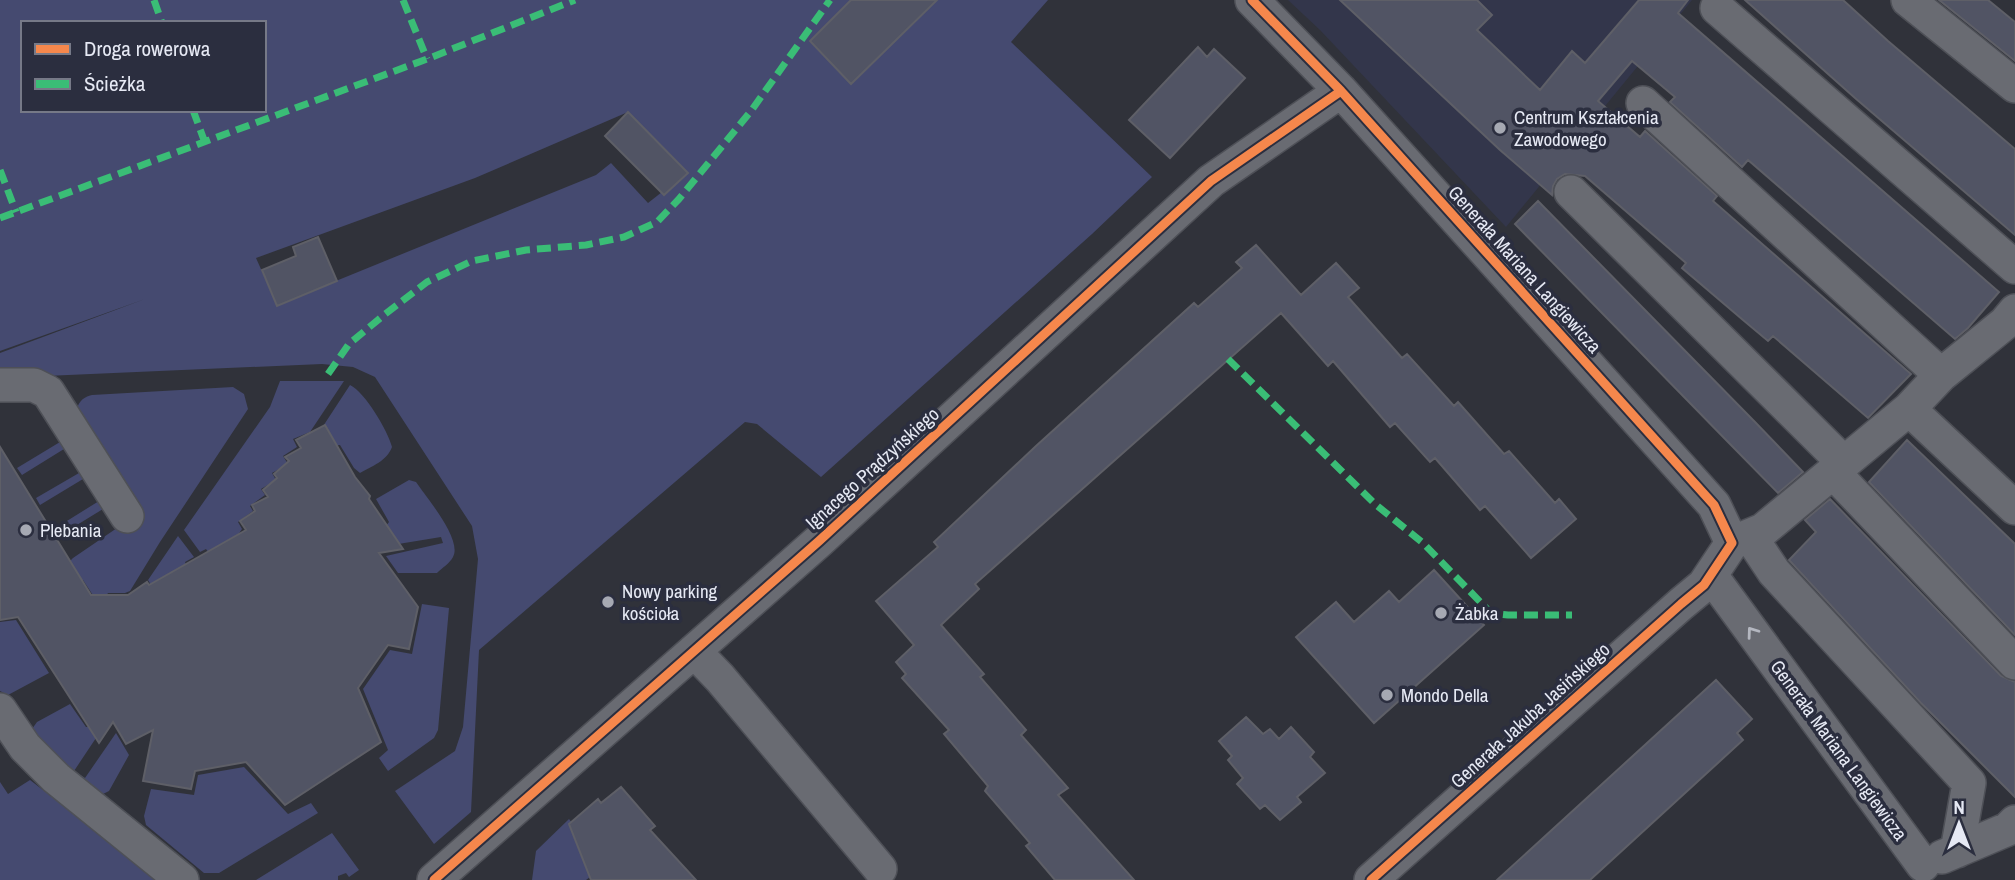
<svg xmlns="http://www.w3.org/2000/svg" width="2015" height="880" viewBox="0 0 2015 880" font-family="'Archivo Narrow',sans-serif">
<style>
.built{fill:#33364b}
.green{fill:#454a70;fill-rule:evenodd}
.building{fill:#515464;stroke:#5e5f67;stroke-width:2}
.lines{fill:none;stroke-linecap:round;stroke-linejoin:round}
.minor-casing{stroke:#4e5057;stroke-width:36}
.minor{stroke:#696b72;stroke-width:33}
.quiet{stroke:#3abd76;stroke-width:7;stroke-dasharray:14 7;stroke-linecap:butt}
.cycleway-casing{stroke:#2b2e3f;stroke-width:13}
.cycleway{stroke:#f5874c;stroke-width:9}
.oneway{stroke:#b4b7c0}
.poi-dot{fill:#a6a9b3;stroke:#2b2e3f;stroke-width:2.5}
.labels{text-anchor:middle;stroke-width:7;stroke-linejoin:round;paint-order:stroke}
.poi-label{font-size:19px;fill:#e6e9f4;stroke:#2b2e3f;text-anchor:start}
.street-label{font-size:19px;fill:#e6e9f4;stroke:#2b2e3f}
</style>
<rect width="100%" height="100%" fill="#30323a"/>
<path class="built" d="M1288 0H1692L1506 227 1320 30Z"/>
<path class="green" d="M0 0H1048L1011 42 1152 177 1092 234 821 477 757 424 745 422 479 650 471 812 434 844 395 791 455 751 463 727 478 559 472 526 375 377 353 367 322 364 0 378V353L145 299 0 351ZM23 23H264V110H23ZM628 112 688 173 665 194 662 192 648 203 611 163 596 175 277 305 256 258 475 178Z
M280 381H344L310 432 293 439 297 447 283 456 288 464 272 473 276 480 261 489 265 495 250 506 253 511 238 522 242 529 225 554 211 556 206 549 200 552 184 530 270 407Z
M350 385C365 392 388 431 392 447 387 461 372 466 360 473L354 468 340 445 318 448 314 440Z
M233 387 244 394 248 409 160 542 130 591 125 593H108L100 606 83 580 72 584 63 568 73 558 139 513 77 408C80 400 84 397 92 395Z
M60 442 64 449 22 475 17 468Z
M79 473 83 479 40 505 36 498Z
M409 480 416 482 421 489C431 503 462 541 453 557 450 563 442 568 437 573H398L386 556 443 543 441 537 380 547 375 540 389 522 376 499Z
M99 501 103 509 59 536 54 529Z
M178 536 194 557 185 562 188 571 152 587 148 580Z
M422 604 449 608 438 730 434 738 388 771 379 758 388 750 363 689 390 650 412 654Z
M16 620 49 673 8 695 0 691V622Z
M70 704 86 727 97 726 100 732 74 771 85 778 116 733 129 755 109 791 101 795 51 760 32 729 37 722Z
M244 767 288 814 311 803 318 813 219 873H204L146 825 144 816 151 789 194 795 198 775Z
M30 780 160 880H0V782L8 794Z
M569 819 575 827 571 830 590 877 586 880H532L536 851Z
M332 833 359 870 349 877 346 873 338 876V880H256Z"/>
<path class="building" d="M851 0H937L851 84 810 41Z
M1340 0H1477L1492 15 1477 30 1540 90 1572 51 1585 63 1639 0H1688L1678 13 1999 292 1968 328 1955 339 1748 160 1742 167 1670 102 1675 97 1632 61 1598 101 1640 137 1645 131 1717 196 1713 201 1911 374 1868 418 1773 336 1768 341 1743 320 1682 268 1686 263 1585 176 1565 174 1557 179 1553 186 1552 195 1500 150Z
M1745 0H1843L1888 41 2015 149V235L1855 98Z
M1939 0H1988L2015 22V61Z
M1198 47 1207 57 1214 49 1245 78 1170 158 1129 120Z
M628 112 688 173 664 195 605 136Z
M1538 201 1755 422 1803 472 1778 493 1728 442 1515 224Z
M318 237 337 281 277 306 262 270 296 256 293 247Z
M1256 245 1301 295 1336 263 1359 288 1348 297 1402 358 1407 354 1454 406 1458 402 1504 454 1509 451 1555 503 1559 499 1576 519 1531 558 1485 506 1480 510 1435 458 1430 462 1395 423 1390 427 1333 361 1328 366 1281 313 975 584 979 589 941 625 984 674 980 677 1026 730 1021 735 1068 788 1058 795 1134 880H1055L1026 846 1030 843 985 791 988 786 944 734 949 730 902 678 906 674 896 662 914 645 876 601 938 547 934 542 1036 446 1194 303 1198 307 1242 268 1236 262Z
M325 425 355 477 370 496 369 499 403 549 379 553 418 607 409 649 388 645 358 688 381 742 285 805 246 762 195 771 191 789 143 781 153 730 126 744 113 722 99 743 18 617 0 620V447L91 595H128L147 582 149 585 246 530 240 521 255 511 252 505 268 497 263 490 277 478 274 474 289 461 285 457 301 448 296 440Z
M1907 440 2015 544V635L1869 482Z
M1830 499 2001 676 2015 682V797L1921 703 1789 560 1816 532 1805 520Z
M1434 570 1484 625 1374 723 1296 637 1336 602 1354 622 1389 591 1399 602Z
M1716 680 1752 719 1737 733 1743 740 1590 880H1497Z
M1246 717 1263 734 1270 729 1279 739 1291 727 1314 752 1310 757 1325 773 1297 797 1301 802 1280 820 1265 805 1260 809 1237 784 1243 778 1228 760 1232 756 1219 741Z
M621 787 655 826 650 830 696 880H591L569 824 598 799 601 803Z"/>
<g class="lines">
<defs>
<path id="minor" d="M1252 0 1341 91 1714 505 1732 543 1704 585 1681 604 1371 880
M1908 0 2015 86
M1717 8 2015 267
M1643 103 1941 375
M1571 192 1844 463
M0 385H34L48 392 127 516
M1909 409 2015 508
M1833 472 2015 663
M1750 536 1774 572 1969 783 1957 851
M1732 543 1763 530 1909 409 1941 375 2005 323 2015 311
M1712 577 1923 865
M694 651 720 678 880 869
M0 710 25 747 56 778 182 880
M1942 857 2008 829 2015 822
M434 880 819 541 1211 181 1341 91"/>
</defs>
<use href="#minor" class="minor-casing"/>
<use href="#minor" class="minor"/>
<path class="quiet" d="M154 0 162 23
M403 0 427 59
M193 110 204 140
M0 170 16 212
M0 218 427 59 575 0
M1228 359 1375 504 1423 543 1491 613 1508 615H1572
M328 374 349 344 384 315 427 282 472 261 526 250 586 245 624 237 657 222 679 199 751 111 830 0"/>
<defs>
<path id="cycleway" d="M1252 0 1341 91 1714 505 1732 543 1704 585 1681 604 1371 880
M434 880 819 541 1211 181 1341 91"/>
</defs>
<use href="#cycleway" class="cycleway-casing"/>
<use href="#cycleway" class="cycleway"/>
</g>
<defs><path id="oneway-chevron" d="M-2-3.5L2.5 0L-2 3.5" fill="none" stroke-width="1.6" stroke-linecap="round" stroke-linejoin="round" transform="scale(1.75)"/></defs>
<use class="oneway" href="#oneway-chevron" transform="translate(1752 632) rotate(-126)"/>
<g class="poi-dot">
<circle cx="1500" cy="128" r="7"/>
<circle cx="26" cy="530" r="7"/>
<circle cx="608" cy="602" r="7"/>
<circle cx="1441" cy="613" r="7"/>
<circle cx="1387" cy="695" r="7"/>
</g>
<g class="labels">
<g class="poi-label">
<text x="1514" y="124">Centrum Kształcenia<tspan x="1514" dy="22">Zawodowego</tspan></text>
<text x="40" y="537">Plebania</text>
<text x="622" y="598">Nowy parking<tspan x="622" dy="22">kościoła</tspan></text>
<text x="1455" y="620">Żabka</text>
<text x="1401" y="702">Mondo Della</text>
</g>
<g class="street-label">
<text transform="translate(1525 269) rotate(48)" y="7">Generała Mariana Langiewicza</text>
<text transform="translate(872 468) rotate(-42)" y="7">Ignacego Prądzyńskiego</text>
<text transform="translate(1530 715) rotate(-42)" y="7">Generała Jakuba Jasińskiego</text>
<text transform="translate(1839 750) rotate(54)" y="7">Generała Mariana Langiewicza</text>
</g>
</g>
<rect x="21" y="21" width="245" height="91" fill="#2b2e3f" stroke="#767987" stroke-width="2"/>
<rect x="35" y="44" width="35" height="10" fill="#f5874c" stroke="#767987" stroke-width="2"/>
<text x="84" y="56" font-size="21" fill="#e6e9f4">Droga rowerowa</text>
<rect x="35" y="79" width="35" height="10" fill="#3abd76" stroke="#767987" stroke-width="2"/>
<text x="84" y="91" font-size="21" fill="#e6e9f4">Ścieżka</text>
<g transform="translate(1959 824)" stroke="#2b2e3f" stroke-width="5" paint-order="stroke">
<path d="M0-5L12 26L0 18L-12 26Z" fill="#e6e9f4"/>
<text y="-10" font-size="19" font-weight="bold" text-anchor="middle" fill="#e6e9f4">N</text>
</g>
</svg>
